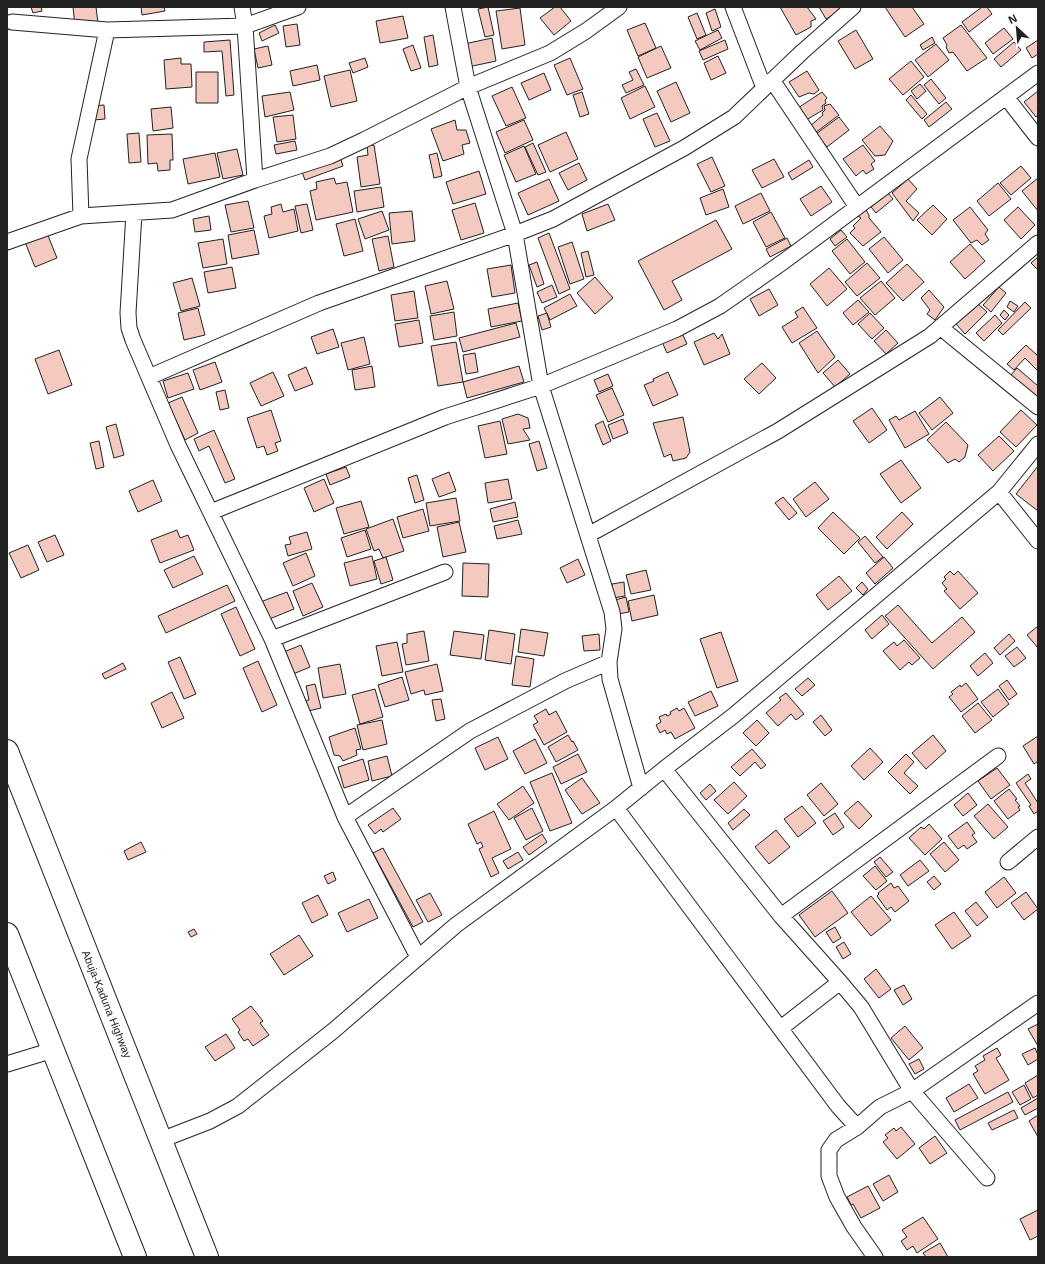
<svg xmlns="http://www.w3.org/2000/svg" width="1045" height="1264" viewBox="0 0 1045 1264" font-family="Helvetica,sans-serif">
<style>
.building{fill:#f3c9c0;stroke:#222}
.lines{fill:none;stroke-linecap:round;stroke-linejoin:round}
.minor-casing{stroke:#222;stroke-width:17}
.highway-casing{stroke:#222;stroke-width:24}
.minor{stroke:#fff;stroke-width:15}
.highway{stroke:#fff;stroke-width:22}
.labels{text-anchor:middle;stroke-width:3;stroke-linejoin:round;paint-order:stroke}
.street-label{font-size:11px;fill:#222;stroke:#fff}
</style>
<rect width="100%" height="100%" fill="#fff"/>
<path class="building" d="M31 7H41L42 11 33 13Z
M73 7H96L98 23 75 26Z
M141 7H164L165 11 142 15Z
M488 7 494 35 485 37 478 9Z
M555 7H560L571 21 554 35 540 18Z
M780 7H807L816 19 811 21V27L796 35Z
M819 7H842L843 9 826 19Z
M885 7H912L924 24 905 37Z
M982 7H987L992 14 969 32 962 22Z
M520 8 525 45 502 49 496 11Z
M715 9 721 27 712 31 706 13Z
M697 13 706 35 697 39 688 17Z
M403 16 408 38 380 43 376 21Z
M645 23 656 48 638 56 627 30Z
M297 24 300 45 286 47 283 26Z
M275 25 279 33 262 41 259 33Z
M961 25 987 58 967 71 953 52 949 53 946 47 947 45 943 38Z
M1004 28 1013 39 993 54 985 43Z
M718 30 722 38 700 50 695 41Z
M856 30 873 59 855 69 838 41Z
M433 35 438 65 429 67 424 37Z
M932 37 935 43 923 50 920 45Z
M492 38 496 61 468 67 464 44Z
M230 40 234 95 226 96 222 51 204 52V42Z
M725 40 728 49 703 60 699 51Z
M1038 40V54L1032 58 1026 48Z
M1014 42 1021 50 1001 67 994 59Z
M936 44 949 60 928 77 915 60Z
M413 45 421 68 411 71 403 49Z
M268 46 272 65 258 68 254 49Z
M661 46 671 68 647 78 638 57Z
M718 56 726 73 711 80 704 63Z
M181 58V64H191L192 87 166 89 164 60Z
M365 58 368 67 353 73 349 63Z
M570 58 583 89 567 95 554 65Z
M911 61 924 77 903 95 889 79Z
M317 65 320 80 293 86 290 71Z
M636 69 644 85 626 93 622 85 633 80 629 72Z
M350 70 357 101 331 107 324 76Z
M807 71 819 90 814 94 809 93 799 97 789 82Z
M196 72H218V103H196Z
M544 73 551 90 529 100 521 83Z
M931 79 946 98 939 104 924 85Z
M676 82 690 113 671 122 657 91Z
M920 84 926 91 917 99 911 91Z
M645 86 655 107 630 119 621 98Z
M512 87 526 118 506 126 492 96Z
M1038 91V115L1036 117 1024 102Z
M290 92 294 110 265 117 262 96Z
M582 92 589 114 580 117 573 95Z
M822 92 827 98 825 100 826 103 822 106 823 110 806 120 798 108Z
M911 95 927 114 922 119 906 100Z
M946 102 952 109 929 127 924 120Z
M830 104 839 115 815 133 810 126 823 115 822 113 825 110 824 106Z
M104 105 105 119 94 120 93 106Z
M171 107 173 128 153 131 151 109Z
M657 113 670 141 655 147 643 119Z
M293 115 296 139 277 142 273 117Z
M839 117 849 130 827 147 816 134Z
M455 120 457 130H466L470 143 462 145 464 154 443 161 431 129Z
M524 120 533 140 505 153 496 132Z
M880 126 893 141 885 155 875 156 862 140Z
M566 132 578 159 550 172 538 145Z
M139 133 141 162 129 163 127 134Z
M172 134 173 160H170V170L158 171 157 163 148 164 147 135Z
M295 141 297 150 276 154 274 145Z
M533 143 546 172 538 175 525 147Z
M374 145 380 184 361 187 357 157 368 155 367 146Z
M863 145 875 161 871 164 874 169 866 174 863 170 856 176 843 159Z
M524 146 536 174 516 182 504 155Z
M237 149 243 175 223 179 217 153Z
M215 153 220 177 188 184 183 159Z
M437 153 442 176 434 178 429 155Z
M340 157 343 166 305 180 302 172Z
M712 157 725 186 711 192 697 164Z
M774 159 784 177 762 188 752 170Z
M809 160 813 167 792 180 788 173Z
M579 163 587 180 568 190 559 173Z
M1021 166 1031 178 1011 195 1000 183Z
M479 171 486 194 453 204 446 182Z
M334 178 336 184 347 182 353 212 316 220 310 191 317 189 316 182Z
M1038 178V211L1022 191Z
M549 179 559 201 528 215 518 193Z
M908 179 917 189 906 201 919 213 913 221 892 193Z
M998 183 1011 199 989 216 977 201Z
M821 186 832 202 811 216 800 199Z
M381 187 384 207 357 212 354 191Z
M723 189 729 207 706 215 700 198Z
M761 193 770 211 743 224 735 206Z
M888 193 893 199 876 213 871 207Z
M248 201 254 228 231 232 225 205Z
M475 203 484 233 461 240 452 210Z
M281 204 283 212 294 209 298 231 269 238 264 216 272 214 271 207Z
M307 204 313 230 301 233 295 206Z
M608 204 615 220 587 231 582 214Z
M933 205 947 219 932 235 917 220Z
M970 207 988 230 985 234 989 240 982 245 977 240 971 243 953 220Z
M1018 207 1035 225 1021 239 1004 220Z
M866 210 869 215V218L881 232 863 246 850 233 855 228 853 226 861 218 858 216Z
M382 211 389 230 365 239 358 219Z
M412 211 415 241 392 244 389 213Z
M771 212 785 238 766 247 753 222Z
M209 216 211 230 195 232 193 219Z
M355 219 363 251 344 256 336 224Z
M716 220 732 249 672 281 682 300 664 310 638 261Z
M254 230 259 254 232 259 228 235Z
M841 230 847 237 835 246 830 239Z
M47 233 57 258 35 267 25 242Z
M549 233 570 289 559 294 538 238Z
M388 236 394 267 379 271 372 239Z
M884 237 903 260 888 273 869 249Z
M787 238 791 246 770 257 766 249Z
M223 239 227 264 203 268 198 243Z
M847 239 865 262 850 274 832 251Z
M572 242 584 279 570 284 558 247Z
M970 244 985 261 965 279 950 262Z
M588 251 594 275 586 277 581 253Z
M1038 257V270L1031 263Z
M537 262 544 284 537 287 529 265Z
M867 263 880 278 857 296 845 282Z
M907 264 924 282 903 301 886 283Z
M511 265 515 293 492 297 487 269Z
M232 267 236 288 208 293 204 272Z
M829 268 847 289 827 306 810 284Z
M595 277 613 298 595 314 577 293Z
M192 278 200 306 181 311 173 283Z
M447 281 454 309 431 314 425 286Z
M881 281 895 298 875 315 860 298Z
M552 285 557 297 542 303 537 292Z
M999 287 1006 293 991 312 983 305Z
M769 289 778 305 759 316 750 299Z
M929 290 944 307 935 320 927 314 930 310 921 298Z
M414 291 418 318 395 321 391 295Z
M570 294 577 306 550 320 544 308Z
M858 300 869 312 853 325 843 313Z
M1010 301 1018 306 1014 312 1007 307Z
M1025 302 1031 308 1003 335 998 330Z
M518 303 522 321 491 327 488 309Z
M977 303 987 312 965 334 956 324Z
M803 307 817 328 792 343 782 327 798 317 795 312Z
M198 308 205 335 184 340 178 313Z
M1004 310 1009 315 1005 320 1000 315Z
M454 312 457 336 434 340 430 316Z
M547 313 551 327 542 330 538 316Z
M870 313 884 328 872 339 858 324Z
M995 315 1002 323 984 341 976 333Z
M419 320 423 343 399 347 395 324Z
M516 323 520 337 463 352 459 338Z
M333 329 339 347 317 354 311 337Z
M886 330 898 343 886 354 874 341Z
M817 331 835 357 818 373 799 343Z
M682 333 687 344 667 353 662 342Z
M714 333 718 339 722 334 730 354 704 365 694 342Z
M364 337 370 364 348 370 341 343Z
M456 342 463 382 438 386 431 346Z
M1026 345 1038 356V371L1025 358 1014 370 1007 364Z
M59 350 72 385 48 394 35 359Z
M475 353 478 372 466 374 463 355Z
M838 360 850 374 835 387 823 373Z
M215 362 222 382 200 390 193 370Z
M762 363 776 378 759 394 744 379Z
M372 366 375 387 355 390 352 370Z
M519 366 524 382 467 398 463 382Z
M306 367 313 384 295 391 288 375Z
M1017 368 1038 386V400L1010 376Z
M273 372 284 396 261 406 250 383Z
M668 372 678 395 653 406 644 385 654 381 653 379Z
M188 373 194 389 168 398 163 381Z
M608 374 613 386 599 392 594 380Z
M612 388 624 415 608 422 596 395Z
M225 390 229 408 220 410 216 392Z
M182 397 198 433 185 440 168 403Z
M940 397 953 413 932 430 919 413Z
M872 408 887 430 869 443 853 421Z
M271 410 281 441 275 443 278 451 267 455 264 446 257 448 247 418Z
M1021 410 1037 425 1016 447 1000 432Z
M915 411 929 434 905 448 889 420 896 416 899 420Z
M518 414 528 418 530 428 523 429 530 440 508 444 502 419Z
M683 417 690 452 686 458 673 461 671 454 664 457 653 423Z
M623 419 628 433 613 439 608 425Z
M500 421 507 454 485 458 478 426Z
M603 421 611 441 603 445 595 425Z
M946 422 968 445 965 457 959 462 955 459 948 463 927 440Z
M116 424 124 455 114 458 106 427Z
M214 430 235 479 225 483 209 446 199 451 194 439Z
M999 436 1014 451 993 471 978 455Z
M99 441 104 467 96 469 90 443Z
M539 441 547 468 537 471 529 444Z
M901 460 921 488 901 503 880 474Z
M1038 466V511L1016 494Z
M346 467 350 477 330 485 326 474Z
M449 472 456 491 439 497 432 479Z
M417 475 424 500 415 503 408 478Z
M324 479 334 503 314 512 304 488Z
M508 479 512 499 488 503 485 483Z
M153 480 162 501 138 512 129 491Z
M815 482 829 499 806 517 793 499Z
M783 497 797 513 789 520 775 503Z
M456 498 460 521 430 526 426 503Z
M361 501 369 527 344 534 336 508Z
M515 502 518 517 493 522 490 509Z
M423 509 429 531 403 538 397 517Z
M833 512 860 538 844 554 818 528Z
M902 512 913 524 887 549 876 537Z
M393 519 404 551 383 558 379 549 374 551 366 529Z
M518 520 522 534 497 539 494 526Z
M459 522 466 552 443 557 437 527Z
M177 530 180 538 188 535 194 550 160 563 151 540Z
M365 530 371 549 347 557 341 538Z
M307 532 312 549 288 556 285 545 291 544 289 537Z
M55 535 64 555 47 562 38 542Z
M865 536 883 557 875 563 858 542Z
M28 545 39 570 21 578 9 553Z
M306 553 315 576 293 586 283 563Z
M194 556 203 574 173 588 164 570Z
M372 556 377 579 350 586 344 563Z
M386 557 393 580 381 584 374 561Z
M884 557 893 568 875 584 866 573Z
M578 559 585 575 567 583 560 568Z
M463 563 489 564 488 597 462 596Z
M646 570 651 590 631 594 626 575Z
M950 571 954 575 958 571 978 593 960 609 944 591 947 589 942 583 946 579 944 577Z
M839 576 852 591 828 610 816 595Z
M624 582 625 596 613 598 612 584Z
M862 582 868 589 863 595 856 588Z
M312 583 323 607 303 616 293 591Z
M227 585 235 601 166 633 158 616Z
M287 592 294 609 267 620 260 604 263 601Z
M654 595 658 615 632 621 628 601Z
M626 597 629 612 618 614 615 600Z
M898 605 932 643 962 617 975 632 933 669 885 616Z
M236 607 255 649 240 656 221 614Z
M882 615 889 624 872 639 865 630Z
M1038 626V648L1027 635Z
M521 629 548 633 544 656 518 652Z
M489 630 515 634 511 664 485 660Z
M424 631 429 661 406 665 402 644 407 643V634Z
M454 631 484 635 481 659 450 655Z
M721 632 738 681 717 688 700 639Z
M599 634 600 650 584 651 582 636Z
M1009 634 1015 641 1000 655 994 648Z
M904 640 920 658 912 665 909 662 900 670 883 651 894 642 897 646Z
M397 642 403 672 382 676 376 646Z
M301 645 310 667 293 674 284 652Z
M1017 647 1026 658 1014 667 1005 656Z
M985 653 993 663 978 676 970 666Z
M516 656 534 659 530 687 512 685Z
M180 657 196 694 184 699 168 662Z
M258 661 277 705 262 712 243 668Z
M123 663 126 669 105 679 102 674Z
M340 664 346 694 323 698 318 668Z
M437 664 443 691 425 695 424 690 411 694 405 672Z
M402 677 409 700 385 707 378 685Z
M808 678 815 685 802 696 795 689Z
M1007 680 1017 694 1009 700 999 686Z
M966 683 978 699 961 712 949 697 953 694 951 692 960 685 961 687Z
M315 684 321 708 304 712 302 701 309 700 306 686Z
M375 689 383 717 360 724 352 695Z
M998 689 1009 704 993 717 981 702Z
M711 691 718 706 695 716 688 702Z
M172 692 184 718 162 728 151 703Z
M786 693 804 714 796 720 791 714 778 726 766 713 781 700 779 698Z
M441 699 445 719 436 721 432 700Z
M978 703 992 720 975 733 962 716Z
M677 708 679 711 684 708 695 728 675 739 671 732 667 734 665 730 660 733 656 725 661 722 659 717 666 714 667 716 671 714 670 712Z
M546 709 549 715 556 711 567 732 544 745 533 725 538 722 534 716Z
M821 715 832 730 825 736 813 722Z
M382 720 387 744 363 750 357 725Z
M757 720 769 733 756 746 743 733Z
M355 728 361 749 356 750 357 755 343 761 340 756 334 755 329 737Z
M568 735 572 742 573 741 578 750 556 762 548 747Z
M933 735 946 751 926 769 912 753Z
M1038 736V761L1034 764 1023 746Z
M498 737 508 759 485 770 475 748Z
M535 739 547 763 525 774 513 751Z
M870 748 883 762 864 780 851 766Z
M752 749 766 765 761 769 755 762 740 776 731 767Z
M578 754 587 772 561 784 553 767Z
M906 754 914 762 904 773 918 786 910 794 888 772Z
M387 756 392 776 372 781 368 761Z
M363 759 369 780 344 788 338 767Z
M997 768 1010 785 991 799 978 781Z
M552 773 572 823 550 831 530 782Z
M1028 774 1031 779 1025 783 1038 803V811L1034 814 1029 806 1031 805 1016 783Z
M582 778 600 803 582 814 565 790Z
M734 782 747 796 728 814 714 800Z
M821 783 838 804 824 816 807 795Z
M710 784 716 791 706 800 700 793Z
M523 786 534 803 509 820 497 804Z
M1009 789 1017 799 1015 800 1020 806 1018 807 1020 810 1008 819 994 801Z
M968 793 977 805 963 816 954 805Z
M858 801 872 816 859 829 844 813Z
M988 804 1008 827 994 839 974 816Z
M802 806 816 823 798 837 784 819Z
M393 808 401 819 383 832 381 829 375 834 368 825Z
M532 808 543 831 526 840 514 818Z
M744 809 750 815 733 830 728 823Z
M494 811 511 849 492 858 499 873 491 877 479 849 483 847 481 842 477 844 468 824Z
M835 813 844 827 833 835 823 821Z
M967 822 975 833 972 835 977 842 967 849 964 845 958 849 948 836Z
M929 824 942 839 925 855 909 838 921 827 924 829Z
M776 830 790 847 769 864 755 847Z
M542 834 547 842 529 855 523 847Z
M141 842 146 852 128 860 124 851Z
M944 842 959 860 945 872 930 854Z
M383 848 423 922 413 927 373 853Z
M518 852 523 860 508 869 503 861Z
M880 857 893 872 886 877 874 862Z
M920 860 929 871 908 886 900 875Z
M875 866 887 881 876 890 863 876Z
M333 872 336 880 328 884 324 876Z
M934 876 941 884 934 890 927 882Z
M1004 877 1016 893 997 908 985 892Z
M891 883 894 888 898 886 909 901 895 912 891 907 887 910 877 896 879 894 878 893Z
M832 891 848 913 815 937 799 915Z
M1026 892 1038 909 1024 920 1011 903Z
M430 893 442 915 428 922 416 900Z
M318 895 328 915 312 923 302 903Z
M871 896 891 920 871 936 851 912Z
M369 899 378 918 347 932 338 913Z
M976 902 988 917 977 926 965 911Z
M954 912 971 936 952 949 935 925Z
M835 927 841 938 833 943 826 932Z
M194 929 197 934 191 937 188 932Z
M299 935 313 956 284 975 270 954Z
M844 942 851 954 843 959 836 947Z
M876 969 891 989 879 998 864 979Z
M904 985 912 999 903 1005 894 990Z
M251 1006 263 1021 260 1023 269 1035 253 1046 248 1039 244 1041 238 1032 240 1030 232 1019Z
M1038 1024V1046L1028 1029Z
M905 1026 923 1048 909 1060 891 1038Z
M226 1034 235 1048 215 1061 205 1047Z
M997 1048 1001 1055 996 1058 1009 1080 985 1094 973 1074 978 1071 975 1066 985 1060 983 1056Z
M1035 1048 1038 1055V1059L1028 1065 1022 1054Z
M919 1059 924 1069 915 1074 909 1064Z
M1038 1075V1095L1033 1098 1025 1083Z
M969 1084 978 1098 954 1112 946 1098Z
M1024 1085 1031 1099 1020 1105 1012 1092Z
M1008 1092 1013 1102 960 1130 955 1120Z
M1038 1098V1108L1025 1115 1021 1108Z
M1014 1110 1018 1118 992 1130 988 1123Z
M1038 1115V1137L1029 1121Z
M901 1127 915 1144 897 1159 883 1142 888 1138 885 1135 894 1128 896 1131Z
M935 1136 947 1153 930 1164 919 1148Z
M889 1175 898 1192 883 1201 873 1184Z
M868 1186 880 1208 861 1218 853 1204 851 1205 847 1197Z
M1038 1210V1236L1030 1240 1020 1219Z
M923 1217 938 1239 917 1253 913 1246 907 1250 901 1241 907 1237 902 1230Z
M940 1243 948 1257H926L923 1253Z"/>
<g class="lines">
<defs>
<path id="minor" d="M242 7 245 26 255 180
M453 7 468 87 515 234 541 386 612 612 614 629 609 662 610 679 641 788
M733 7 764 88
M12 22 107 30 245 26 298 7
M772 80 857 207
M1006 97 1038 138
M134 213 128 313 129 328 133 340 178 445 272 639 345 817 418 957
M81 216 79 159 107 30
M7 242 81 216 172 210 255 180 330 156 364 140 468 87 550 53 586 31 619 7
M940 327 1038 407
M149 377 319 303 515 234 553 219 684 148 734 117 802 52 853 7
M999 492 1038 541
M211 512 445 417 541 386 677 329 720 306 783 262 1038 73
M588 535 778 431 930 336 1038 243
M272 639 445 572
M664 769 781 916 840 982 861 1007 912 1091 987 1178
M616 808 838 1106 857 1127
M345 817 470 731 565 681 609 662
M1008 862 1038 837
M781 916 998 756
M781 1028 840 982
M7 1064 53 1050
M161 1140 210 1121 238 1106 333 1031 456 925 616 808 664 769 733 716 999 492 1038 444
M875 1257 854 1227 837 1197 829 1176V1150L836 1140 857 1127 880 1107 912 1091 1038 1003"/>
<path id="highway" d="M7 751 207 1257
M7 934 135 1257"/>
</defs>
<use href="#minor" class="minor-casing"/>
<use href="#highway" class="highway-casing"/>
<use href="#minor" class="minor"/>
<use href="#highway" class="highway"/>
</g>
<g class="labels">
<g class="street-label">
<text transform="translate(107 1004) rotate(68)" y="4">Abuja-Kaduna Highway</text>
</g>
</g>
<rect width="1045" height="1264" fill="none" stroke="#222222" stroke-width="16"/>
<g transform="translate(1017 28) rotate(334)" stroke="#ffffff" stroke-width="3" paint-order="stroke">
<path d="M0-3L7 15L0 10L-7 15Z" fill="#222222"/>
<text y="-6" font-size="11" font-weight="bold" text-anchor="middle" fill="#222222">N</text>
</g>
</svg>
